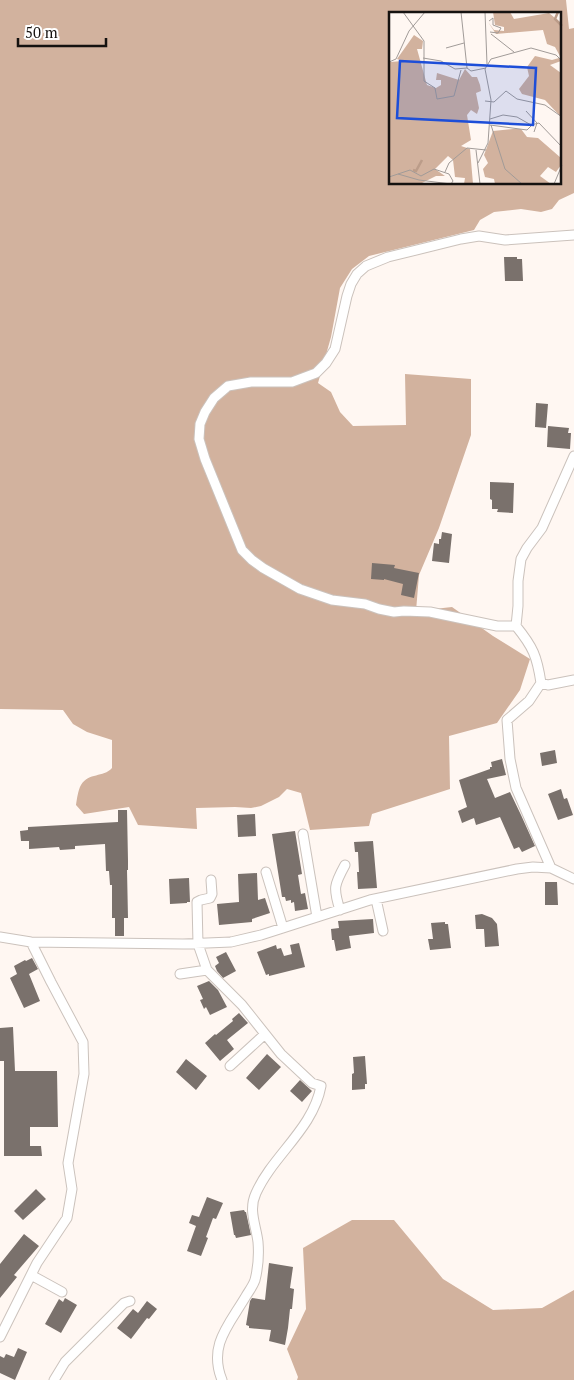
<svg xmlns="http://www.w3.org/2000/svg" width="574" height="1380" viewBox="0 0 574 1380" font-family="'PT Serif',serif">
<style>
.forest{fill:#d2b29e;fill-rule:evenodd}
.building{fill:#7a716c}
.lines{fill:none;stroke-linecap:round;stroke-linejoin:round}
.minor-casing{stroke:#cbc2bc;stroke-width:11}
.minor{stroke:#fff;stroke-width:9}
.inset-river{fill:none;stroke:#bb9c89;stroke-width:2.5}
.inset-road{fill:none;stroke:#a19b98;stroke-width:1}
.view{fill:#1d4ed8;fill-opacity:0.15;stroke:#1d4ed8;stroke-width:2.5}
.inset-edge{fill:none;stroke:#151210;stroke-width:2.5}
</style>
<rect width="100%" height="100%" fill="#fff7f2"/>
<path class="forest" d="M0 0H566L569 29 574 28V193L559 200 552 209 541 212 521 209 494 212 480 220 474 230 369 256 352 269 340 288 331 337 318 383 331 392 340 412 353 426 406 425 405 374 471 379V435L439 528 419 575 416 611 452 607 493 636 530 659 520 690 497 723 449 736 450 789 372 814 369 826 310 830 301 793 287 789 279 797 261 806 251 808 235 807 196 808 197 829 138 825 129 807 84 814 76 805C77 799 78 790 81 785 89 772 103 778 112 768V740L87 732 73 724 63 710 0 709ZM390 14H560V184H390Z
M352 1220H394L443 1279 493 1310 542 1308 574 1290V1380H297L298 1377 287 1349 306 1309 303 1248Z"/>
<path class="building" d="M504 257H517V259H522L523 281H505Z
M536 403 548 404 546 428 535 427Z
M548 426 569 428 568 433H571L570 449 547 447Z
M490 482 514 483 513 513 497 512 498 509H492V500L490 499Z
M442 532 452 534 449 563 432 561 434 543 439 544V539H441Z
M372 563 395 565 394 568 419 573 414 598 401 595 403 584 384 579V580L371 579Z
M555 750 557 763 542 766 540 753Z
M502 759 506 775 487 779 495 798 510 792 521 815 535 846 522 852 519 847 514 849 500 817 476 825 474 818 462 823 458 811 467 807 459 780 490 769V767H492L491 762Z
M561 789 564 799 567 798 573 815 558 820 548 794Z
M118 810H127L128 861V870H127L128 918H124V936H115V918H112V885H110L109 871H106L105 844 75 846V849L60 850 59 847 29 849V841H21L20 831 28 830V827L118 822Z
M255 814 256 836 238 837 237 815Z
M295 831 302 874 298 875 301 894 305 893 308 909 295 911 294 902 291 903V900L286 901 285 897H282L272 834Z
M373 841 377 888 358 889 357 872H359L358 852H355L354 842Z
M257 873 258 900 265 898 270 913 252 919V922L219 925 217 904 239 902 238 874Z
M189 878 190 902H187V903L170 904 169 879Z
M545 882H557L558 905H545Z
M482 914 492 918 497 924 499 946 485 947 484 929H476L475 915Z
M373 919 374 933 349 936 351 948 336 951 334 940H332L331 929 339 928 338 921Z
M445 922V924H448L451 948 430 950 428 939H433L431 923Z
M299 943 305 967 269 976V974L266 975 257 952 276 945 277 949 281 948 284 956 292 954 290 945Z
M226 952 236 971 223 978 217 971 215 966 219 963 216 957Z
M32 958 38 969 29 974 40 1001 24 1008 10 978 17 974 14 966 25 960 26 961Z
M209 981 218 990 227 1007 210 1015 206 1007 204 1009 200 1000 203 999 197 986Z
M239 1013 248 1023 227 1040 234 1049 220 1061 205 1043 215 1034 216 1035 233 1021 232 1019Z
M13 1027 15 1071H57L58 1127H30V1146H41L42 1156H4V1061H0V1028Z
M267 1054 281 1067 259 1090 246 1078Z
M365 1056 367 1084H365V1089L352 1090V1074L354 1073 353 1057Z
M186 1059 207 1076 196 1090 176 1072Z
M300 1080 312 1091 302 1102 290 1091Z
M36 1189 46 1199 23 1220 14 1211Z
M207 1197 223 1203 216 1219 213 1218 206 1237 208 1238 201 1256 187 1251 196 1226 189 1223 192 1215 199 1217Z
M244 1210 245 1212H246L251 1235 236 1238 235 1235H234L230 1212Z
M24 1234 39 1246 14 1275 17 1277 0 1298V1264Z
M269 1263 293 1267 290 1288 294 1289 292 1309H290L288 1328 285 1345 269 1341 271 1330 249 1328V1326L246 1325 250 1301 252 1298 265 1300Z
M65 1298 77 1305 61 1333 45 1324 59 1299 63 1302Z
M147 1301 157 1309 149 1319 147 1318 131 1339 117 1328 133 1309 138 1313Z
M18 1348 27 1352 15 1380 0 1373V1356L4 1358 6 1354 14 1357Z"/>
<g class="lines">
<defs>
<path id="minor" d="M516 626H497L430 612 404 611 394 612 379 609 365 604 332 600 300 589 263 568 252 560 242 550 205 459 199 439 200 424 205 412 214 398 228 386 251 382H292L316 373 326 363 335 349 347 296 351 284 357 274 366 266 388 257 461 239 479 236 505 240 574 235
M541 683 548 685 574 680
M303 834 317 917
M551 868 516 788 510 759 507 720 529 701 541 683C537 656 533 647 516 626L518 606V581L521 559 527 548 542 528 574 456
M266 872 283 928
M211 880 212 894 210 898 201 900 197 902 198 944 207 970 242 1005 281 1054 312 1083 321 1086C313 1129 273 1155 256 1193 248 1210 256 1225 258 1242 259 1254 258 1268 255 1280 253 1286 249 1291 246 1296 229 1325 208 1345 222 1380
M376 899 383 931
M340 910C333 888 334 885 345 865
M0 937 31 942 183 944 231 942 261 935 370 900 517 869 533 867 551 868 574 879
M180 974 207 970
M230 1066 265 1034
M31 1275 62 1292
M0 1337 37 1263 67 1218 72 1189 68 1163 84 1074 83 1042 51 982 31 942
M54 1380 65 1362 124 1303 130 1301"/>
</defs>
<use href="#minor" class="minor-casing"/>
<use href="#minor" class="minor"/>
</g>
<g transform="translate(389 12)">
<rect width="172" height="172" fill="#fff7f2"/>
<path d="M104 0H121L125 7 160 1 172 11V46L166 35 158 32 154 18 107 22 99 10 105 18 115 19V15L106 13ZM25 23 34 29 33 37H28L38 73 47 76 52 73V68H47L48 61 70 68 76 57 83 65H88L91 73 92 79 87 81 90 96 88 102 82 98 78 103 82 128 72 134 81 137 84 172H75L76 166 66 165 64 148 59 144 46 157 56 164H47L31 172H0L1 50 14 49 8 47ZM146 44 163 48 170 46 172 49 161 53 172 61V105L156 88 133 82 130 77 140 64 138 55ZM124 117H132L138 125 149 126 172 146V153L167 160 159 155 151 164 162 172H106L105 167 96 165 94 157 99 151 95 143 104 119Z" fill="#d2b29e"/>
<path class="inset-river" d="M169 0 166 7 173 14M24 158 27 159 33 148"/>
<path class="inset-road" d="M14 0 35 29V69L46 76 48 87 65 84 72 58M72 0 78 56 82 59 97 56M96 0 98 52M100 9 104 6V13L112 16 109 21 101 20M102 22 125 40M57 36 75 31M34 46 52 49 66 57 78 56M0 50 7 47 20 19 36 0M96 89 105 90 117 79 128 87 156 93 173 105M137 99 148 111 145 120M101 107 114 103 128 105 142 113 150 111 173 135M101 113 138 118 142 114M102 113 116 157 133 172M87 138 91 172M89 151 99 131 102 88 96 57 102 47 142 36 167 43 173 49M56 160 60 151 78 136 97 138M9 162 30 168 62 172M0 165 21 158 32 164 45 157 60 162 64 169 62 172M165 172 173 153"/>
<path class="view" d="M11 49 147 56 144 113 8 106Z"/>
<rect width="172" height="172" class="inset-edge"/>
</g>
<path d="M18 38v8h88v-8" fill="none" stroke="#151210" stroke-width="2.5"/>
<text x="25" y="38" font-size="15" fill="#151210" stroke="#ffffff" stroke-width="4" paint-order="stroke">50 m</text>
</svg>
